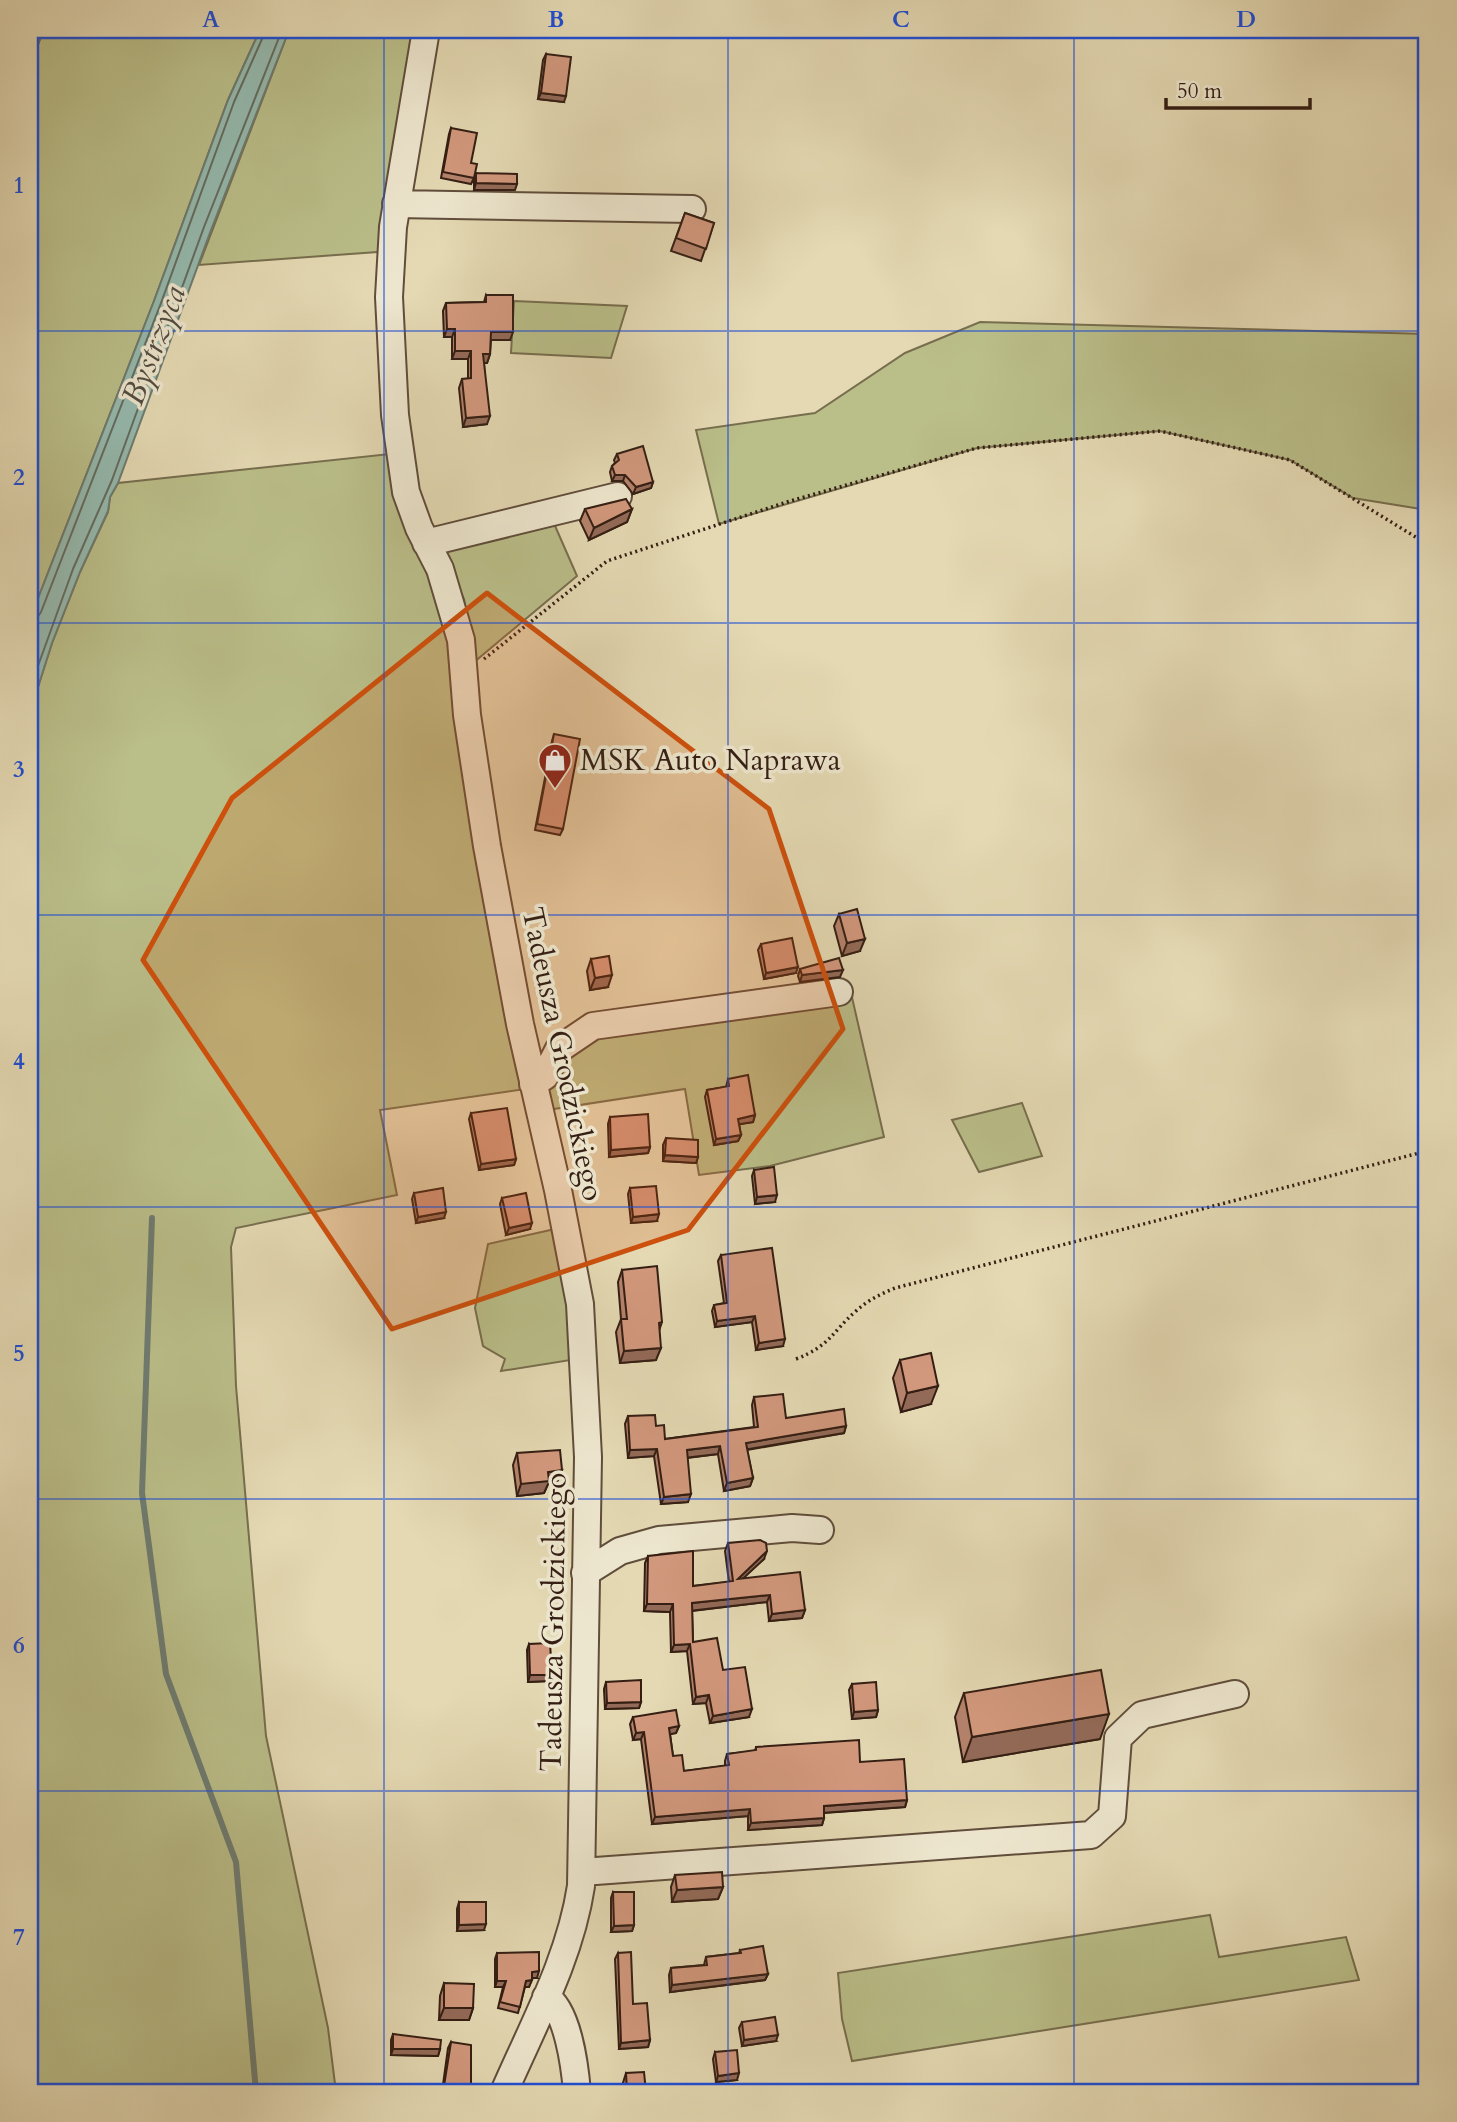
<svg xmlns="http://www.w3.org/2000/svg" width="1457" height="2122" viewBox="0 0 1457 2122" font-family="Cardo,serif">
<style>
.green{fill:#babe89;stroke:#776e4e;stroke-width:2}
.water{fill:#95baaf;stroke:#6e7c71;stroke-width:2}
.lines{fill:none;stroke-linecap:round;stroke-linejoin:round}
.shore{stroke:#646c61;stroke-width:2}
.stream{stroke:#6e7c71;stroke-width:6}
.minor-casing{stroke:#604d3b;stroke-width:30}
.path{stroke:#341e13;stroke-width:3.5;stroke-dasharray:2 3.5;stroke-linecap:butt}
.minor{stroke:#ede6ce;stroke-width:26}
.wall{fill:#b5836c;stroke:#341e13;stroke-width:2}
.shaded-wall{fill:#936a58;stroke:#341e13;stroke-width:2}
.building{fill:#d2987d;stroke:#341e13;stroke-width:2}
.marked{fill:#cd500d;fill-opacity:0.2;stroke:#cd500d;stroke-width:5;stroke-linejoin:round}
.grid{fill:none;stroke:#1d4ed8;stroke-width:2;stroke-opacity:0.55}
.labels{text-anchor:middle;stroke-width:7;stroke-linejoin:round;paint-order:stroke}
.poi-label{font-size:30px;fill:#341e13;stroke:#ede6ce;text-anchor:start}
.street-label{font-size:30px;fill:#341e13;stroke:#ede6ce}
.water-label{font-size:32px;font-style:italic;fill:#514d42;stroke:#ede6ce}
.neatline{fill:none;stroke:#1d4ed8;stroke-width:2.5}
.grid-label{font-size:23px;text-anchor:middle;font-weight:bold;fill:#1d4ed8}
</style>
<rect width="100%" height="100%" fill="#e4d9b3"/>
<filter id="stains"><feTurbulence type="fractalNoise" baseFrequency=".00286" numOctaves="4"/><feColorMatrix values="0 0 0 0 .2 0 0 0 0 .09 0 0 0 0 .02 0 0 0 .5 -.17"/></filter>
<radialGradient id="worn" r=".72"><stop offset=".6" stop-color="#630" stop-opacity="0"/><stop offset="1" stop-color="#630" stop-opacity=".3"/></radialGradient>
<path class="green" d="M44 30H260L228 100 154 301 30 619V64Z
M289 30H431L391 251 199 265Z
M514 301 627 306 611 358 511 353Z
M980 322 1427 334V510L1353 498 1290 460 1160 431 977 448 719 524 696 430 815 413 905 353Z
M399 453 440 569 526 1089 380 1110 397 1195 236 1228 231 1247 236 1386 266 1736 328 2028 336 2092H30V712L52 643 80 572 108 512 110 497 118 483Z
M552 519 577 576 473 663 464 599 437 547Z
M851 993 884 1137 770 1166 699 1175 685 1089 547 1110 541 1085 576 1041Z
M1022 1103 1042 1156 979 1172 952 1120Z
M555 1229 577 1359 501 1371 505 1359 483 1346 475 1308 488 1244Z
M1210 1915 1219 1957 1346 1937 1359 1980 852 2061 842 2019 838 1973Z"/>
<path class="water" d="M260 30H289L211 230 118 483 110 497 108 511 80 572 52 643 30 712V619L154 301 228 100Z"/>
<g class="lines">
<path class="shore" d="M30 619 37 618 41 612 161 303 234 102 266 30
M30 688 73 569 112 480 204 227 282 30"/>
<path class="stream" d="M152 1218 142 1493 166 1674 236 1862 256 2092"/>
<defs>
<path id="minor" d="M426 30 393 227 389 297 395 415 406 492 419 528 440 569 461 640 467 715 487 846 520 1024 558 1190 580 1304 588 1457 581 1886C570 1959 533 2025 504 2092
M396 204 692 209
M426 543 618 496
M533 1084 545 1076 559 1049 593 1026 839 992
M585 1573 620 1551 659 1540 792 1528 820 1530
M582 1872 1091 1835 1112 1816 1118 1738 1142 1715 1235 1694
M546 1997C568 2010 575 2068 577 2092"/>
</defs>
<use href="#minor" class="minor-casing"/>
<path class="path" d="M484 659 607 561 787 502 977 448 1160 431 1290 460 1427 544
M796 1359C830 1346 832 1332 856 1311 868 1300 881 1294 895 1288L1427 1151"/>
<use href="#minor" class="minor"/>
</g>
<path class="wall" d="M546 54 564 102 538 99 543 60Z
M451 128 471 163 474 178 471 184 441 178 449 134Z
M476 173 515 190H474V179Z
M685 213 714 223 701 261 671 251Z
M486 295 510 340H491L490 354 487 363H484L487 424 463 427 459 388 462 379H468V359H452V337H444L443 311 446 303 484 302Z
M617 454 653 482 651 488 633 494 623 481H612L610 472 612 466 615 463 614 460Z
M585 509H632L627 522 589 540 580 521Z
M554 734 563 829 560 835 535 830 552 741Z
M839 914 860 951 842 956 834 926Z
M761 944 796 973 764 979 758 950Z
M591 959 608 987 590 990 587 971Z
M800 969 840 977 800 982 798 976Z
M728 1079 755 1115 753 1122 739 1124 741 1135 738 1141 714 1145 705 1097 707 1090 726 1087Z
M471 1113 516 1159 514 1165 479 1170 469 1119Z
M610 1117 650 1147 648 1153 609 1157 608 1124Z
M666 1138 698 1157 696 1163 663 1161V1145Z
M754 1170 775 1202 755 1204 752 1176Z
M630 1188 657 1221 631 1223 628 1194Z
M414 1193 444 1218 416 1223 412 1199Z
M502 1198 530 1229 506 1235 500 1204Z
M721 1255 783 1346 756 1350 752 1322 715 1327 712 1311 714 1305 724 1303 718 1261Z
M622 1270 662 1322 659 1331 656 1360 620 1363 616 1332 621 1319 618 1282Z
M900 1360 931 1404 901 1412 893 1378Z
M754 1397 786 1418 846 1426 844 1433 747 1450 753 1478 750 1486 724 1491 718 1454 687 1458 688 1502 661 1504 654 1456 628 1458 625 1424 628 1416 656 1426 665 1439 754 1427 752 1405Z
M517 1453 562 1470 557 1482 548 1484 544 1493 517 1496 513 1465Z
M728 1543 764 1559 743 1578 805 1610 802 1618 769 1621 767 1602 692 1611 693 1642 723 1670 749 1717 710 1723 706 1703 693 1704 687 1651 671 1652 670 1612 644 1611 645 1563 648 1556 693 1586 729 1582 725 1551Z
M529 1644 549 1681 528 1682 527 1650Z
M606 1682 641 1702 639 1708 605 1709 604 1689Z
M852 1684 878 1710 876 1717 852 1719 849 1690Z
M964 1693 1100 1739 963 1762 955 1717Z
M633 1717 679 1726 676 1733 670 1734 673 1756 684 1771 725 1766V1761L727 1754 755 1751 756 1747 860 1762 907 1800 905 1807 824 1813V1818L822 1825 748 1830V1816L652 1824 641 1739 633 1740 630 1724Z
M675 1875 723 1887 718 1899 672 1902 671 1887Z
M613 1892 634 1925 632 1931 611 1932V1898Z
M459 1902 484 1930 457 1931V1909Z
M740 1950 768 1974 765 1980 670 1992 669 1975 671 1968 704 1965 706 1957 739 1953Z
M497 1953 537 1978H532L529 1987H525L518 2013 498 2008 503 1987H495V1959Z
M618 1953 633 2004 650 2040 648 2047 619 2049 615 1959Z
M444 1983 473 2008 469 2020H439L440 1996Z
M742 2022 776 2041 742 2046 739 2028Z
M393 2034 440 2049 438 2056 391 2055V2040Z
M451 2042 471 2092H442L448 2048Z
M715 2052 737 2080 716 2082 713 2059Z
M626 2073 646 2092H622V2086Z"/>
<path class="shaded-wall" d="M541 93 566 96 564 102 538 99Z
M476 183 517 184 515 190H474Z
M447 329H455L452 337H444Z
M491 332H513L510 340H488Z
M455 351H471L468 359H452Z
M483 354H490L487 363H480Z
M490 416 487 424 463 427 466 418Z
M615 475H625L623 481H612Z
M653 482 651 488 633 494 636 487Z
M632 509 627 522 589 540 594 528Z
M865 939 860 951 842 956 847 943Z
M798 967 796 973 764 979 766 973Z
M843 970 840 977 800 982 802 975Z
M612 975 608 987 590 990 595 978Z
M755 1115 753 1122 735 1125 738 1119Z
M741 1135 738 1141 714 1145 716 1139Z
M650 1147 648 1153 609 1157 611 1150Z
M665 1155 698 1157 696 1163 663 1161Z
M516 1159 514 1165 479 1170 481 1164Z
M777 1195 775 1202 755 1204 757 1197Z
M446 1212 444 1218 416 1223 418 1217Z
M659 1214 657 1221 631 1223 633 1217Z
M532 1223 530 1229 506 1235 509 1228Z
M755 1316 752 1322 715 1327 717 1321Z
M785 1339 783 1346 756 1350 759 1343Z
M661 1348 656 1360 620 1363 624 1351Z
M938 1386 931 1404 901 1412 907 1393Z
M846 1426 844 1433 743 1450 746 1443Z
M720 1446 718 1454 684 1458 687 1450Z
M657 1449 654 1456 628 1458 630 1450Z
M562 1470 557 1482 548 1484 544 1493 517 1496 521 1484 548 1472Z
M753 1478 750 1486 724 1491 727 1483Z
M691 1494 688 1502 661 1504 664 1497Z
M767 1551 764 1559 735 1586 738 1579Z
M770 1595 767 1602 689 1611 692 1603Z
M647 1604H673L670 1612 644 1611Z
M805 1610 802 1618 769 1621 772 1614Z
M690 1644 687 1651 671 1652 674 1645Z
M530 1675H552L549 1681 528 1682Z
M709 1695 706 1703 693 1704 696 1697Z
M641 1702 639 1708 605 1709 607 1703Z
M752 1709 749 1717 710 1723 713 1716Z
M878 1710 876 1717 852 1719 854 1712Z
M1109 1714 1100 1739 963 1762 972 1737Z
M679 1726 676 1733 667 1735 669 1728Z
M644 1732 641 1739 633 1740 636 1733Z
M907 1800 905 1807 821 1813 824 1806Z
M750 1809 748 1816 652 1824 655 1817Z
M824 1818 822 1825 748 1830 751 1823Z
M723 1887 718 1899 672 1902 677 1890Z
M486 1924 484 1930 457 1931 459 1925Z
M634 1925 632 1931 611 1932 614 1926Z
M539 1971 537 1978H529L532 1972Z
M768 1974 765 1980 670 1992 672 1985Z
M532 1980 529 1987H524L526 1981Z
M497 1981H506L503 1987H495Z
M444 2008H473L469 2020H439Z
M778 2035 776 2041 742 2046 744 2040Z
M650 2040 648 2047 619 2049 621 2043Z
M393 2049H440L438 2056 391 2055Z
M739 2073 737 2080 716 2082 718 2076Z"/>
<path class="building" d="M546 54 571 57 566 96 541 93Z
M451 128 477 133 471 163 477 164 474 178 443 172Z
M476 173 517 174V184L476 183Z
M685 213 714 223 706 249 676 238Z
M486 295H513V332H491L490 354H483L490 416 466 418 462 379 471 378V351H455V329H447L446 303 486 302Z
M643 446 653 482 636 487 625 475H615L612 466 619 460 617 454Z
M626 499 632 509 594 528 585 509Z
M554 734 580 739 563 829 537 824Z
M857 909 865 939 847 943 839 914Z
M792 938 798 967 766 973 761 944Z
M609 956 612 975 595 978 591 959Z
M839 958 843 970 802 975 800 969Z
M748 1075 755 1115 738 1119 741 1135 716 1139 707 1090 729 1086 728 1079Z
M507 1108 516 1159 481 1164 471 1113Z
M648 1114 650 1147 611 1150 610 1117Z
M666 1138 698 1140V1157L665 1155Z
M774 1167 777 1195 757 1197 754 1170Z
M656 1186 659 1214 633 1217 630 1188Z
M443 1188 446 1212 418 1217 414 1193Z
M526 1193 532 1223 509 1228 502 1198Z
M772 1248 785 1339 759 1343 755 1316 717 1321 714 1305 727 1303 721 1255Z
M657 1266 662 1322 659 1323 661 1348 624 1351 621 1319H627L622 1270Z
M931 1353 938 1386 907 1393 900 1360Z
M783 1394 786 1418 844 1409 846 1426 746 1443 753 1478 727 1483 720 1446 687 1450 691 1494 664 1497 657 1449 630 1450 628 1416 655 1415 656 1426 664 1425 665 1439 758 1427 754 1397Z
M560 1450 562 1470 548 1472 549 1481 521 1484 517 1453Z
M760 1540 766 1543 767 1551 738 1579 800 1572 805 1610 772 1614 770 1595 692 1603 693 1642 717 1638 723 1670 745 1667 752 1709 713 1716 709 1695 696 1697 690 1644 674 1645 673 1604H647L648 1556 693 1551V1586L733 1581 728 1543Z
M550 1643 552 1675H530L529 1644Z
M1101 1670 1109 1714 972 1737 964 1693Z
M641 1680V1702L607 1703 606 1682Z
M876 1682 878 1710 854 1712 852 1684Z
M676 1710 679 1726 669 1728 673 1756 682 1755 684 1771 729 1765 727 1754 756 1750V1747L859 1740 860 1762 904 1759 907 1800 824 1806V1818L751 1823 750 1809 655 1817 644 1732 636 1733 633 1717Z
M722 1872 723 1887 677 1890 675 1875Z
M613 1892H634V1925L614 1926Z
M459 1902H486V1924L459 1925Z
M763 1946 768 1974 672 1985 671 1968 707 1965 706 1957 741 1953 740 1950Z
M539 1952V1971L532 1972V1980L526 1981 520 2007 500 2002 506 1981H497V1953Z
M631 1952 633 2004 647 2003 650 2040 621 2043 618 1953Z
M444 1983 474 1984 473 2008H444Z
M775 2017 778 2035 744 2040 742 2022Z
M393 2034 441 2040 440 2049H393Z
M451 2042 471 2045V2092H443Z
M737 2050 739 2073 718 2076 715 2052Z
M644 2072 646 2092H627L626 2073Z"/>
<path class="marked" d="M487 593 769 809 843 1029 688 1230 392 1329 143 960 232 798Z"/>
<path class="grid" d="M384 30V2092M728 30V2092M1074 30V2092M30 331H1427M30 623H1427M30 915H1427M30 1207H1427M30 1499H1427M30 1791H1427"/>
<defs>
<symbol id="shop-pin" viewBox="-11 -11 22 30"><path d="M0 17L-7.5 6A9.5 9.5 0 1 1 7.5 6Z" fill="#8f2418" stroke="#ede6ce"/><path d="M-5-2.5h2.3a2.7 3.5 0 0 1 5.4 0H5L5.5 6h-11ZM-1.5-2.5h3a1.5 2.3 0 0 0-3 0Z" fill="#fff"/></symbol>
</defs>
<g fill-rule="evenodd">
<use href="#shop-pin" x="536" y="741" width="38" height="52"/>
</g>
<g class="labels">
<g class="poi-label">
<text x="580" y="770">MSK Auto Naprawa</text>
</g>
<g class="street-label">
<text transform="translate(563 1054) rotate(78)" y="10">Tadeusza Grodzickiego</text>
<text transform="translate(553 1622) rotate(-89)" y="10">Tadeusza Grodzickiego</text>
</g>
<g class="water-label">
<text transform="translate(153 345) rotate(-69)" y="11">Bystrzyca</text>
</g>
</g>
<rect width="1457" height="2122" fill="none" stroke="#e4d9b3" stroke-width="77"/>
<path d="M1166 98v10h144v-10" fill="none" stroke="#341e13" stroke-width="3.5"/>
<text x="1177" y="98" font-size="21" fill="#341e13" stroke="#ede6ce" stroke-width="5" paint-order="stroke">50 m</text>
<rect x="38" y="38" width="1380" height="2046" class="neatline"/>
<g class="grid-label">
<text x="211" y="27">A</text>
<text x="556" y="27">B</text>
<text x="901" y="27">C</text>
<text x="1246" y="27">D</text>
<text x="19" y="193">1</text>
<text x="19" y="485">2</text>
<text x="19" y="777">3</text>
<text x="19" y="1069">4</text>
<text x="19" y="1361">5</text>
<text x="19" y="1653">6</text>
<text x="19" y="1945">7</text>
</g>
<rect width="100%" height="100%" filter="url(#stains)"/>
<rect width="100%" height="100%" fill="url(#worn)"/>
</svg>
